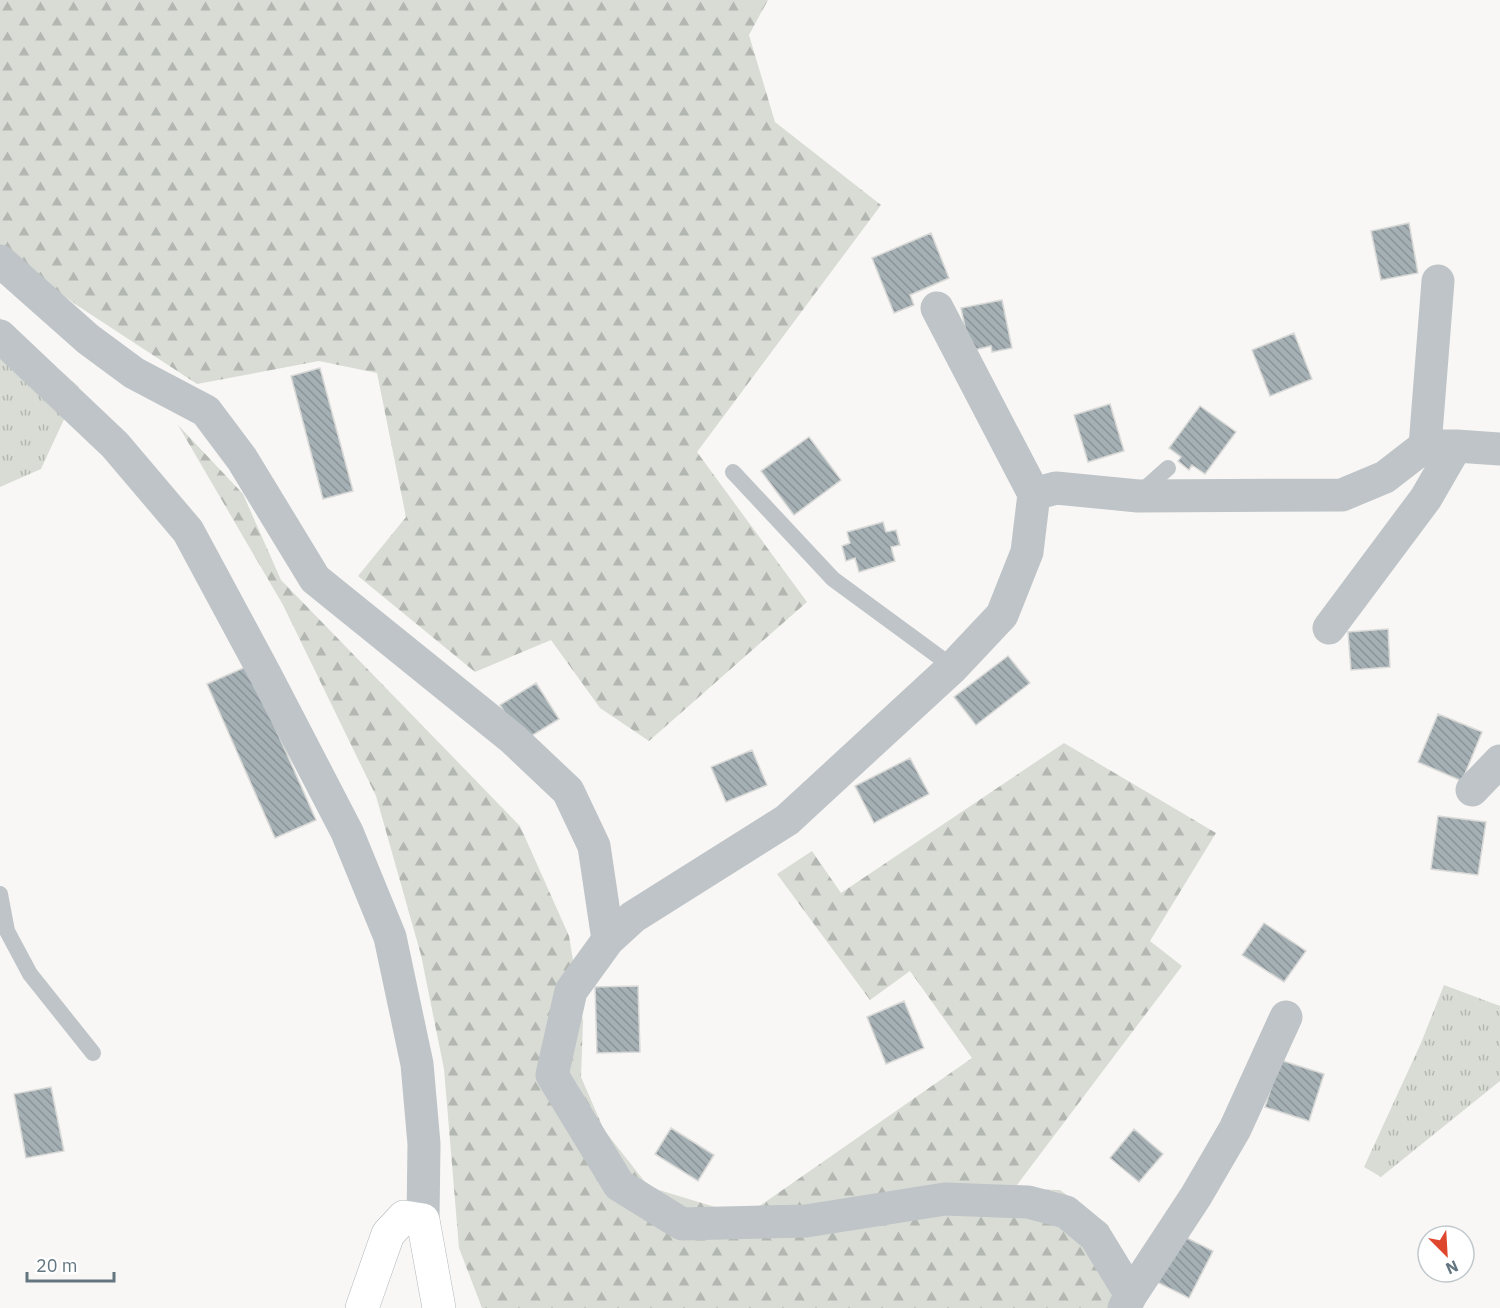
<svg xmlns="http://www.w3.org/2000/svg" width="1500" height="1308" viewBox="0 0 1500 1308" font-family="'IBM Plex Sans',sans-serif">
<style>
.grass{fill:url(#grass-tufts)}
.forest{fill:url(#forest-firs)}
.building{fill:url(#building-back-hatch);stroke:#d9d9d7;stroke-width:1.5}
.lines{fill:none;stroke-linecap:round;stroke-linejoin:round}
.secondary-casing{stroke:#b1b8bb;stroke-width:34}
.lane{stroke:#bec4c7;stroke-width:16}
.street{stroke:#bec4c7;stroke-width:33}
.secondary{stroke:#fff;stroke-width:33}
</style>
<defs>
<pattern id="grass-tufts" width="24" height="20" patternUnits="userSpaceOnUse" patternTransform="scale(1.5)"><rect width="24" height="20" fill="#d8dcd4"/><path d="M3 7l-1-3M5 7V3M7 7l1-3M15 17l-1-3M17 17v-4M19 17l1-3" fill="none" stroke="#b3b7b1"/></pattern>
<pattern id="forest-firs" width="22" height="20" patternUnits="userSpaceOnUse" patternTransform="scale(1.5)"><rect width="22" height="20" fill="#d8dcd4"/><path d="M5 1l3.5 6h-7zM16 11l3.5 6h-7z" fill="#b3b7b1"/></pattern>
<pattern id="building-back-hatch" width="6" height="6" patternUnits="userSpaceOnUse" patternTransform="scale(1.5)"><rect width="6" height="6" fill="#a5b0b4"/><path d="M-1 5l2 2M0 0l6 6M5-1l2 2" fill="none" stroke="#8a9498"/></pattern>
</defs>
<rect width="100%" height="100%" fill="#f8f7f5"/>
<path class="grass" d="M0 318 79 387 41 469 0 487Z
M1444 985 1500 1006V1081L1381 1177 1364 1167 1421 1043Z"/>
<path class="forest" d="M0 0H768L749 35 775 122 881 205 697 452 807 602 649 741 600 708 551 640 475 672 358 576 406 517 377 373 319 361 197 384 78 306 0 250Z
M178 425 243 494 281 580 520 826 569 936 583 1021 581 1077 604 1130 649 1187 745 1216 972 1058 910 971 870 1000 777 874 812 851 841 893 1064 743 1216 833 1150 941 1182 966 1014 1189 1060 1190 1108 1225 1137 1305 1136 1308H482L459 1248 444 1069 421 955 376 796 283 605Z"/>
<path class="building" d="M1409 223 1418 273 1381 280 1371 231Z
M931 233 949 278 910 295 914 305 894 313 872 258Z
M1002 300 1012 348 992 352 991 346 970 351 961 308Z
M1294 333 1312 379 1270 396 1252 350Z
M320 368 353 491 323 499 291 376Z
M1110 404 1124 451 1088 462 1074 415Z
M1200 406 1236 432 1205 474 1192 465 1189 470 1178 461 1181 457 1169 448Z
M809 437 841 480 794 515 761 471Z
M883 522 886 532 896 530 900 545 891 547 895 561 859 572 855 558 846 561 842 546 850 543 847 532Z
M1388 629 1390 667 1351 670 1348 632Z
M1008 656 1030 683 976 725 954 697Z
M248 666 316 820 275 838 207 684Z
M536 683 559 719 523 741 500 705Z
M1438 714 1482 732 1462 781 1418 762Z
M752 750 767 785 726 802 711 767Z
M910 758 929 794 874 823 855 786Z
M1438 816 1486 822 1478 875 1431 869Z
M1264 923 1306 951 1284 982 1242 955Z
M638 986 640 1052 597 1053 595 987Z
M904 1001 924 1048 886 1064 867 1017Z
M1280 1060 1324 1074 1309 1121 1265 1107Z
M51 1087 64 1151 26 1158 14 1094Z
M671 1128 714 1155 698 1181 655 1154Z
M1134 1129 1163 1154 1139 1182 1110 1158Z
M1177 1233 1213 1251 1189 1298 1153 1280Z"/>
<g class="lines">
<defs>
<path id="secondary" d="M362 1308 388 1234 404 1217 423 1220 439 1308"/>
</defs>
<use href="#secondary" class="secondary-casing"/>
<path class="lane" d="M733 472 833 579 953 667
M1140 493 1168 468
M0 894 7 931 30 974 93 1053"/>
<path class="street" d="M0 261 88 339 134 373 206 411 242 459 315 579 513 739 568 791 594 846 608 940
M937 308 1034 494 1027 552 1002 615 953 667 787 820 633 917 608 940 571 991 552 1075 619 1185 682 1224 806 1221 945 1199 1028 1202 1066 1212 1095 1236 1131 1295 1124 1308
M0 336 115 445 188 531 265 674 347 832 390 937 417 1064 424 1144 423 1220
M1425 446 1438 281
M1034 494 1056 488 1138 496 1342 495 1385 477 1425 446H1456
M1329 628 1426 498 1456 446 1500 449
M1472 790 1500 761
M1131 1295 1196 1196 1235 1129 1286 1017"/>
<use href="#secondary" class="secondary"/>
</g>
<g transform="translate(1446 1254) rotate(156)"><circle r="28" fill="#ffffff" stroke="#c1c8cc" stroke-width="1.5"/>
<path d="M0-4.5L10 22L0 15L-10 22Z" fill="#de472e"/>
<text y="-9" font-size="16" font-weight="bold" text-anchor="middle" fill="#63767f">N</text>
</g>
<path d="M27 1272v9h87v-9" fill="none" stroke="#63767f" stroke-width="3"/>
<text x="36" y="1272" font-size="18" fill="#63767f" stroke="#ffffff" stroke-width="4.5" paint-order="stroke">20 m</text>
</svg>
